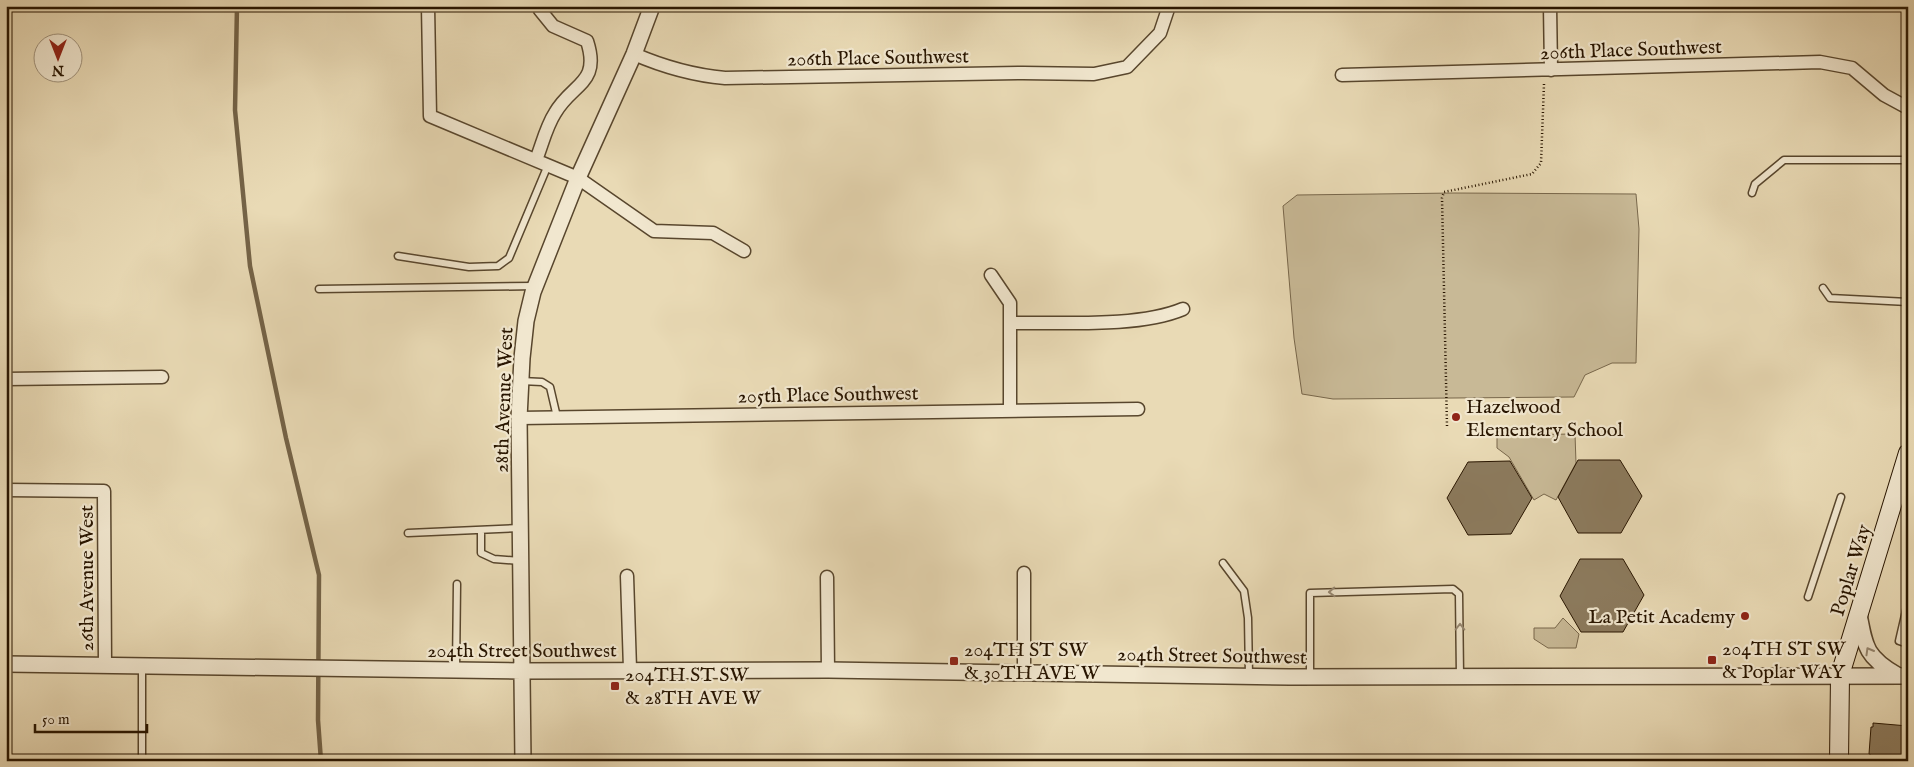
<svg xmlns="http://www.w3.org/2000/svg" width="1914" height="767" viewBox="0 0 1914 767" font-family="'IM FELL English',serif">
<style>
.green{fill:#c8b996;stroke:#78674b}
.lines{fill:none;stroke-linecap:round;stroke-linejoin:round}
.stream{stroke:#746347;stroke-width:4.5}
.building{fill:#8c7b5e;stroke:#281500}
.service-casing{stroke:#58462d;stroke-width:9}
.minor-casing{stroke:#58462d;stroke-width:15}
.tertiary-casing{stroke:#58462d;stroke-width:18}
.secondary-casing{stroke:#281500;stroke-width:20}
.path{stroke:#281500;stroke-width:2.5;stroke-dasharray:1 2.5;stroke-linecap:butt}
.service{stroke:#f1e7cf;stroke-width:6}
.minor{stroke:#f1e7cf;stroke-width:12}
.tertiary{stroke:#f1e7cf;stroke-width:15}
.secondary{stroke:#f1e7cf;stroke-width:18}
.oneway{stroke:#978872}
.poi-dot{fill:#8f2418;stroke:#f1e7cf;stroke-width:2}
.labels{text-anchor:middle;stroke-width:4.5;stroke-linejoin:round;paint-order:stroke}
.street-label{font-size:20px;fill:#281500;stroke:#f1e7cf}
.poi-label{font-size:20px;fill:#281500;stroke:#f1e7cf;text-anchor:start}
</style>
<rect width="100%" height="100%" fill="#e9dab5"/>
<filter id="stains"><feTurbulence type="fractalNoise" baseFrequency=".004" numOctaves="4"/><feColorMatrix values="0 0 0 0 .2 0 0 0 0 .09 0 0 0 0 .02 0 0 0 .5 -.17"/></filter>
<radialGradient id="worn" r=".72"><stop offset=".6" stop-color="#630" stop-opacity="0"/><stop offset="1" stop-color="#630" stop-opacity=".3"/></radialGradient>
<path class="green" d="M1454 193 1636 194 1639 229 1636 363H1612L1585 375 1574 397 1333 399 1302 394 1294 338 1283 206 1297 195Z
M1575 434 1576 463 1556 500 1544 494 1534 500 1509 457 1497 448V435Z
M1563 618 1579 634 1576 648H1548L1534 639V628H1555Z"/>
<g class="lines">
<path class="stream" d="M237 6 235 110 250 266 286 438 319 575 318 720 321 761"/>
</g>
<path class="building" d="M1578 460H1620L1642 496 1621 533H1578L1558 497Z
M1510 461 1532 498 1511 534 1468 535 1447 498 1468 462Z
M1580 559H1623L1644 595 1623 632H1581L1560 596Z
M1873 723 1908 726V761H1871V755L1869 754 1871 727H1873Z"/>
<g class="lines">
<defs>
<path id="service" d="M1752 193 1755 184 1784 160H1908
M398 256 469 267 498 266 509 258 548 165
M1823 288 1830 298 1908 302
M319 289 535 286
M521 381 542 382 550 387 557 417
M481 530V553L494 559 520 561
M408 533 520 528
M1223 563 1244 591 1248 618 1249 676
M1808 597 1841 497
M1908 602 1899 641 1908 644
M142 666V761
M456 669 457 584
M1310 676V593L1453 589 1459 594 1460 676"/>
<path id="minor" d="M428 6 430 116 578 178 654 231 713 233 744 251
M1550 6 1551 70
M634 54C664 67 691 75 725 78L1023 73 1094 74 1127 67 1160 33 1169 6
M1342 75 1820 62 1852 68 1884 95 1908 108
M536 160C542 145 546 127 555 113 572 83 601 84 587 41L553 26 540 10V6
M991 275 1010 303V410
M1010 323C1060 322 1138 328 1183 309
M6 379 162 377
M519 418 1138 409
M6 490 104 491 105 665
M1024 573V673
M627 576 630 669
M827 577 828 670"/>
<path id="tertiary" d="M1859 614C1865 647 1866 657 1897 675
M6 664 521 671 828 670 1290 677 1908 676
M523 761 519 418 522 358 526 321 533 292 578 178 634 54 652 6"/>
<path id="secondary" d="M1839 761 1840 675 1908 453"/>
</defs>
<use href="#service" class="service-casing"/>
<use href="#minor" class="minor-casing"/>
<use href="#tertiary" class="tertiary-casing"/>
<use href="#secondary" class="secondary-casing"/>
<path class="path" d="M1447 426 1442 198 1444 192 1532 174 1541 163 1544 84"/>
<use href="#service" class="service"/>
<use href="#minor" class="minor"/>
<use href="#tertiary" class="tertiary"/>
<use href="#secondary" class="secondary"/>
</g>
<defs><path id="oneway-chevron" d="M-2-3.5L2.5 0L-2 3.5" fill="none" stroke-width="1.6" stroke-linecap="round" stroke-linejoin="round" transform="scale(1.25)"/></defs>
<g class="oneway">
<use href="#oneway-chevron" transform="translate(1332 592) rotate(178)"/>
<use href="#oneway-chevron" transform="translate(1460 627) rotate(-90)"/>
<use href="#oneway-chevron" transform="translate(1869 651) rotate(-120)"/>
</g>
<g class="poi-dot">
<circle cx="1456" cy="417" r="5"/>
<circle cx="1745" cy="616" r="5"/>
<rect x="1707" y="655" width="10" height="10" rx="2.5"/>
<rect x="949" y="656" width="10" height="10" rx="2.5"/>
<rect x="610" y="681" width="10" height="10" rx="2.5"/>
</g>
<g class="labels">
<g class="street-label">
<text transform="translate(1631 49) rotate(-2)" y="7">206th Place Southwest</text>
<text transform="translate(878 57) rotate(-1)" y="7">206th Place Southwest</text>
<text transform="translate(828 394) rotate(-1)" y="7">205th Place Southwest</text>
<text transform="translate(503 400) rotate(-88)" y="7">28th Avenue West</text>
<text transform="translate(1850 570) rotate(-73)" y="7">Poplar Way</text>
<text transform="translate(86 578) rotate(-90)" y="7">26th Avenue West</text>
<text x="522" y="657">204th Street Southwest</text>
<text transform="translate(1212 655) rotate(1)" y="7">204th Street Southwest</text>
</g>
<g class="poi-label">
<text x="1466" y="413">Hazelwood<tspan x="1466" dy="23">Elementary School</tspan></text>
<text x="1735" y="623" text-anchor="end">La Petit Academy</text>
<text x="1722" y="655">204TH ST SW<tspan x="1722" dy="23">&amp; Poplar WAY</tspan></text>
<text x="964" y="656">204TH ST SW<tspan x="964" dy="23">&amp; 30TH AVE W</tspan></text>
<text x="625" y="681">204TH ST SW<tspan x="625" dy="23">&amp; 28TH AVE W</tspan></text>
</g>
</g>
<rect width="1914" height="767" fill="none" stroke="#e9dab5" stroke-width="25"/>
<rect x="8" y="8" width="1899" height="752" fill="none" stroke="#281500" stroke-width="2.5"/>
<rect x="12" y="12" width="1889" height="742" fill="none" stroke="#281500"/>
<g transform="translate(58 58) rotate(180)"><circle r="24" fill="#f1e7cf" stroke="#a1937c"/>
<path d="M0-4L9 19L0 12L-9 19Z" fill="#8f2418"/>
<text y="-8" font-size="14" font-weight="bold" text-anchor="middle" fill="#281500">N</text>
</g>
<path d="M35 724v8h112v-8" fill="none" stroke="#281500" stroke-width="2.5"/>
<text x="42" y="724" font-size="15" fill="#281500" stroke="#f1e7cf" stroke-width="4" paint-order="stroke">50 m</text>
<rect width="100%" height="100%" filter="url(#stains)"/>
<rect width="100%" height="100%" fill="url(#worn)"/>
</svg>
